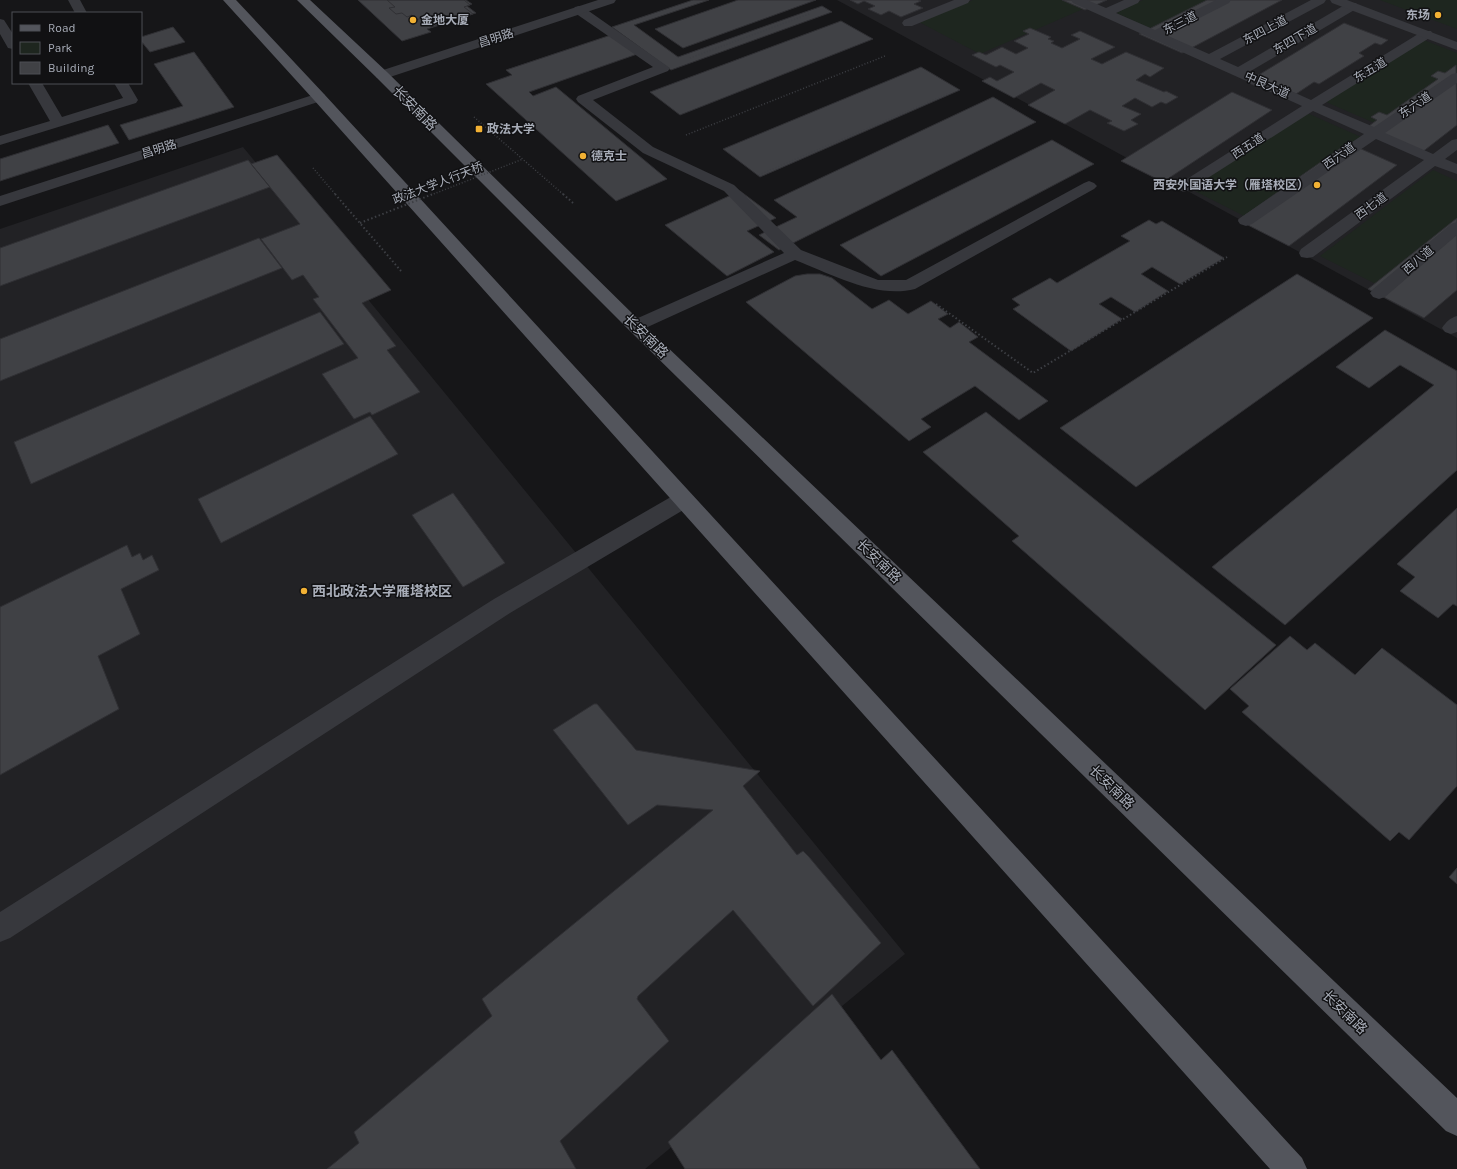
<svg xmlns="http://www.w3.org/2000/svg" width="1457" height="1169" viewBox="0 0 1457 1169" font-family="Karla,'Noto Sans SC',sans-serif">
<style>
.built{fill:#222225}
.green{fill:#1e261f}
.building{fill:#404145;stroke:#303034}
.lines{fill:none;stroke-linecap:round;stroke-linejoin:round}
.path-far1{stroke:#3d3f44;stroke-width:1.5;stroke-dasharray:1 2;stroke-linecap:butt}
.path{stroke:#3d3f44;stroke-width:2;stroke-dasharray:1.5 2.5;stroke-linecap:butt}
.service{fill:#37383d;fill-rule:evenodd}
.minor{fill:#37383d;fill-rule:evenodd}
.tertiary{fill:#37383d;fill-rule:evenodd}
.primary{fill:#53555c;fill-rule:evenodd}
.path-bridge-far1{stroke:#3d3f44;stroke-width:1.5;stroke-dasharray:1 2;stroke-linecap:butt}
.path-bridge{stroke:#3d3f44;stroke-width:2;stroke-dasharray:1.5 2.5;stroke-linecap:butt}
.poi-dot{fill:#f2b134;stroke:#111113;stroke-width:1.5}
.labels{text-anchor:middle;stroke-width:3;stroke-linejoin:round;paint-order:stroke}
.far-poi-label{font-size:12px;font-weight:bold;fill:#a8adb8;stroke:#111113;text-anchor:start}
.far-street-label{font-size:12px;fill:#a8adb8;stroke:#111113}
.street-label{font-size:14px;fill:#a8adb8;stroke:#111113}
.poi-label{font-size:14px;font-weight:bold;fill:#a8adb8;stroke:#111113;text-anchor:start}
</style>
<rect width="100%" height="100%" fill="#161618"/>
<path class="built" d="M837 0H1457V338L896 32Z
M243 147 905 954 645 1169H0V229Z"/>
<path class="green" d="M973 0H1063L1083 9 980 54 919 22Z
M1143 0H1214L1155 30 1116 13Z
M1380 0H1457V29Z
M1424 40 1457 53V72L1379 125 1326 102Z
M1307 113 1361 137 1244 216 1189 188Z
M1433 170 1457 181V224L1380 286 1320 256Z"/>
<path class="building" d="M358 0H464L470 5 464 7 473 14 461 18 459 16 440 22 443 24 427 29 431 32 402 41Z
M387 0H466L472 4 467 6 476 13 462 17 460 15 440 21 443 23 432 27 422 18 416 20 412 15 407 17 402 13 396 14 389 8 395 7Z
M693 0H709L634 25 678 57 822 6 832 12 671 70 612 27Z
M738 0H816L683 48 655 29Z
M850 0H918L921 1 914 4 923 8 901 17 889 11 881 15 868 9 875 6 864 1 858 4Z
M1062 0H1107L1085 10Z
M1207 0H1282L1182 53 1139 34Z
M841 21 873 39 680 115 650 92Z
M1344 23 1388 40 1381 45 1375 43 1359 53 1364 56 1319 84 1314 82 1296 94 1267 81 1258 87 1247 82Z
M173 27 185 42 150 52 141 41V37Z
M1030 28 1051 37 1048 39 1054 41 1051 43 1062 48 1080 39 1071 35 1080 31 1115 47 1091 59 1102 64 1126 52 1164 68 1150 77 1145 74 1136 80 1164 92 1166 91 1178 97 1166 104 1161 102 1152 107 1135 98 1122 106 1141 114 1131 120 1138 124 1124 131 1107 123 1112 121 1090 110 1065 124 1028 105 1055 90 1041 83 1014 98 982 81 990 77 997 81 1014 72 1000 65 996 67 972 55 979 52 986 55 1002 47 1016 54 1028 48 1014 41 1029 34 1023 31Z
M617 33 643 52 529 92 533 96 556 87 667 179 616 201 486 84 512 75 506 70Z
M194 52 234 107 129 140 120 125 183 106 154 64Z
M1456 65 1457 125 1421 153 1365 129 1377 120 1371 117 1379 112 1387 115 1438 79 1431 76 1438 71 1445 73Z
M921 67 960 90 760 177 723 149Z
M1232 92 1272 110 1163 182 1121 161Z
M993 97 1036 122 779 250 759 235 797 217 774 200Z
M108 125 119 143 0 181V159Z
M1052 140 1094 164 881 276 840 245Z
M1348 143 1397 165 1289 246 1238 220Z
M277 155 391 290 362 303 396 346 387 350 420 392 372 415 370 412 354 419 322 374 358 358 313 299 319 297 303 275 292 280 261 239 300 224 251 164Z
M248 160 270 187 0 286V248Z
M740 191 776 218 747 231 774 252 727 276 665 225Z
M1457 218V290L1424 318 1368 289Z
M1149 220 1156 224 1162 221 1224 258 1180 284 1152 267 1141 274 1168 291 1135 312 1111 297 1099 304 1122 319 1071 351 1013 309 1020 305 1012 299 1050 278 1057 283 1130 241 1121 236Z
M259 238 282 268 0 381V339Z
M807 274H820L832 278 872 309 889 300 908 314 931 301 948 314 938 319 950 328 959 322 978 337 969 342 1048 401 1019 420 975 386 921 419 931 427 909 441 746 302 795 276Z
M1297 274 1373 318 1136 487 1060 428Z
M320 312 344 344 31 484 14 442Z
M1385 330 1457 371V470L1285 625 1212 567 1434 385 1400 365 1369 388 1336 367Z
M986 412 1276 645 1205 710 1012 541 1019 536 923 452Z
M370 416 398 454 221 543 198 499Z
M453 493 505 563 463 587 412 515Z
M1457 508V606L1453 604 1438 618 1400 591 1415 577 1397 564Z
M127 545 132 557 140 553 143 560 152 555 159 570 121 589 140 634 98 656 119 709 0 775V607Z
M1290 636 1307 650 1315 643 1355 675 1382 648 1457 705V786L1409 840 1399 832 1390 841 1242 712 1249 706 1230 689Z
M594 704H597L636 750 760 771 743 786 797 855 803 851 809 857 881 943 813 1006 733 910 638 996 637 999 669 1041 560 1141 576 1169H327L359 1143 354 1132 492 1016 482 999 713 810 657 805 628 825 553 730Z
M1457 868V884L1449 877Z
M832 994 881 1060 892 1050 980 1169H685L668 1142Z"/>
<g class="lines">
<path class="path-far1" d="M690 58 809 14
M474 117 564 195
M686 135 885 56
M313 168 336 195
M759 175 950 93"/>
<path class="path" d="M335 194 401 271
M563 194 573 203
M936 304 1033 373 1227 257"/>
<path class="service" d="M68 0H80L87 13H75Z
M954 0H970L968 3 912 26H904L902 23 904 20Z
M1071 0H1087L1106 8 1124 0H1140L1138 3 1116 13 1155 30 1216 0H1231L1229 3 1166 35 1209 54 1311 0H1326L1324 3 1220 59 1238 67 1348 3H1356L1358 6 1356 9 1249 72 1311 100 1423 31H1431L1433 34 1431 37 1322 105 1374 127 1452 74 1457 73V83L1385 133 1433 154 1452 140 1457 139V150L1445 159 1457 164V174L1435 166 1313 257 1307 258 1301 257 1299 253 1301 249 1424 160 1376 139 1252 224 1246 226 1240 224 1238 221 1240 218 1364 134 1313 111 1189 190 1184 192 1179 190 1176 187 1179 184 1302 106 1073 3Z
M579 6 583 7 670 68 668 71 593 100 653 147 734 185 801 250 878 280H906L1084 183 1089 181 1094 183 1097 186 1094 189 915 289C876 299 831 274 795 260L641 330 635 332 629 330 626 326 629 322 784 253 724 191 643 153 578 102 576 99 578 96 653 67 575 13 573 10 575 7Z
M0 19 4 20 13 34V49L8 48 0 34Z
M28 83H42L62 117 123 98 114 83H128L138 100 136 103 0 145V136L50 121Z
M1457 222V235L1385 297 1379 299 1373 297 1370 293 1373 289 1451 224Z
M1457 316V332L1451 334 1445 332 1442 328C1446 322 1450 318 1457 316Z
M683 492 690 494 693 500 690 506 510 613 10 938 0 942V912L494 599 676 494Z"/>
<path class="minor" d="M1330 0H1347L1457 42V50L1332 3Z"/>
<path class="tertiary" d="M598 0H616L614 3 387 78H377L375 75 377 72Z
M319 93 324 94 326 97 324 100 0 206V196Z"/>
<path class="primary" d="M223 0H236L324 94 1302 1158 1307 1169H1270L314 100Z
M297 0H310L387 72 641 322 1457 1098V1136L1446 1131 629 330 377 78Z"/>
<path class="path-bridge-far1" d="M431 195 523 159"/>
<path class="path-bridge" d="M360 223 433 194"/>
</g>
<g class="poi-dot">
<circle cx="1438" cy="15" r="4"/>
<circle cx="413" cy="20" r="4"/>
<rect x="475" y="125" width="8" height="8" rx="2"/>
<circle cx="583" cy="156" r="4"/>
<circle cx="1317" cy="185" r="4"/>
<circle cx="304" cy="591" r="4"/>
</g>
<g class="labels">
<g class="far-poi-label">
<text x="1430" y="19" text-anchor="end">东场</text>
<text x="421" y="24">金地大厦</text>
<text x="487" y="133">政法大学</text>
<text x="591" y="160">德克士</text>
<text x="1309" y="189" text-anchor="end">西安外国语大学（雁塔校区）</text>
</g>
<g class="far-street-label">
<text transform="translate(1180 23) rotate(-27)" y="4">东三道</text>
<text transform="translate(1265 30) rotate(-28)" y="4">东四上道</text>
<text transform="translate(496 38) rotate(-18)" y="4">昌明路</text>
<text transform="translate(1295 39) rotate(-30)" y="4">东四下道</text>
<text transform="translate(1370 70) rotate(-31)" y="4">东五道</text>
<text transform="translate(1267 85) rotate(24)" y="4">中艮大道</text>
<text transform="translate(1415 105) rotate(-34)" y="4">东六道</text>
<text transform="translate(1248 146) rotate(-33)" y="4">西五道</text>
<text transform="translate(159 149) rotate(-18)" y="4">昌明路</text>
<text transform="translate(1339 156) rotate(-35)" y="4">西六道</text>
<text transform="translate(438 183) rotate(-21)" y="4">政法大学人行天桥</text>
<text transform="translate(1371 206) rotate(-36)" y="4">西七道</text>
<text transform="translate(1418 260) rotate(-40)" y="4">西八道</text>
</g>
<g class="street-label">
<text transform="translate(415 108) rotate(45)" y="5">长安南路</text>
<text transform="translate(646 336) rotate(44)" y="5">长安南路</text>
<text transform="translate(879 561) rotate(44)" y="5">长安南路</text>
<text transform="translate(1112 787) rotate(44)" y="5">长安南路</text>
<text transform="translate(1345 1012) rotate(44)" y="5">长安南路</text>
</g>
<g class="poi-label">
<text x="312" y="596">西北政法大学雁塔校区</text>
</g>
</g>
<rect x="12" y="12" width="130" height="72" fill="#111113" stroke="#4d4f55"/>
<rect x="20" y="25" width="20" height="6" fill="#53555c" stroke="#4d4f55"/>
<text x="48" y="32" font-size="12" fill="#a8adb8">Road</text>
<rect x="20" y="42" width="20" height="12" fill="#1e261f" stroke="#4d4f55"/>
<text x="48" y="52" font-size="12" fill="#a8adb8">Park</text>
<rect x="20" y="62" width="20" height="12" fill="#404145" stroke="#4d4f55"/>
<text x="48" y="72" font-size="12" fill="#a8adb8">Building</text>
</svg>
